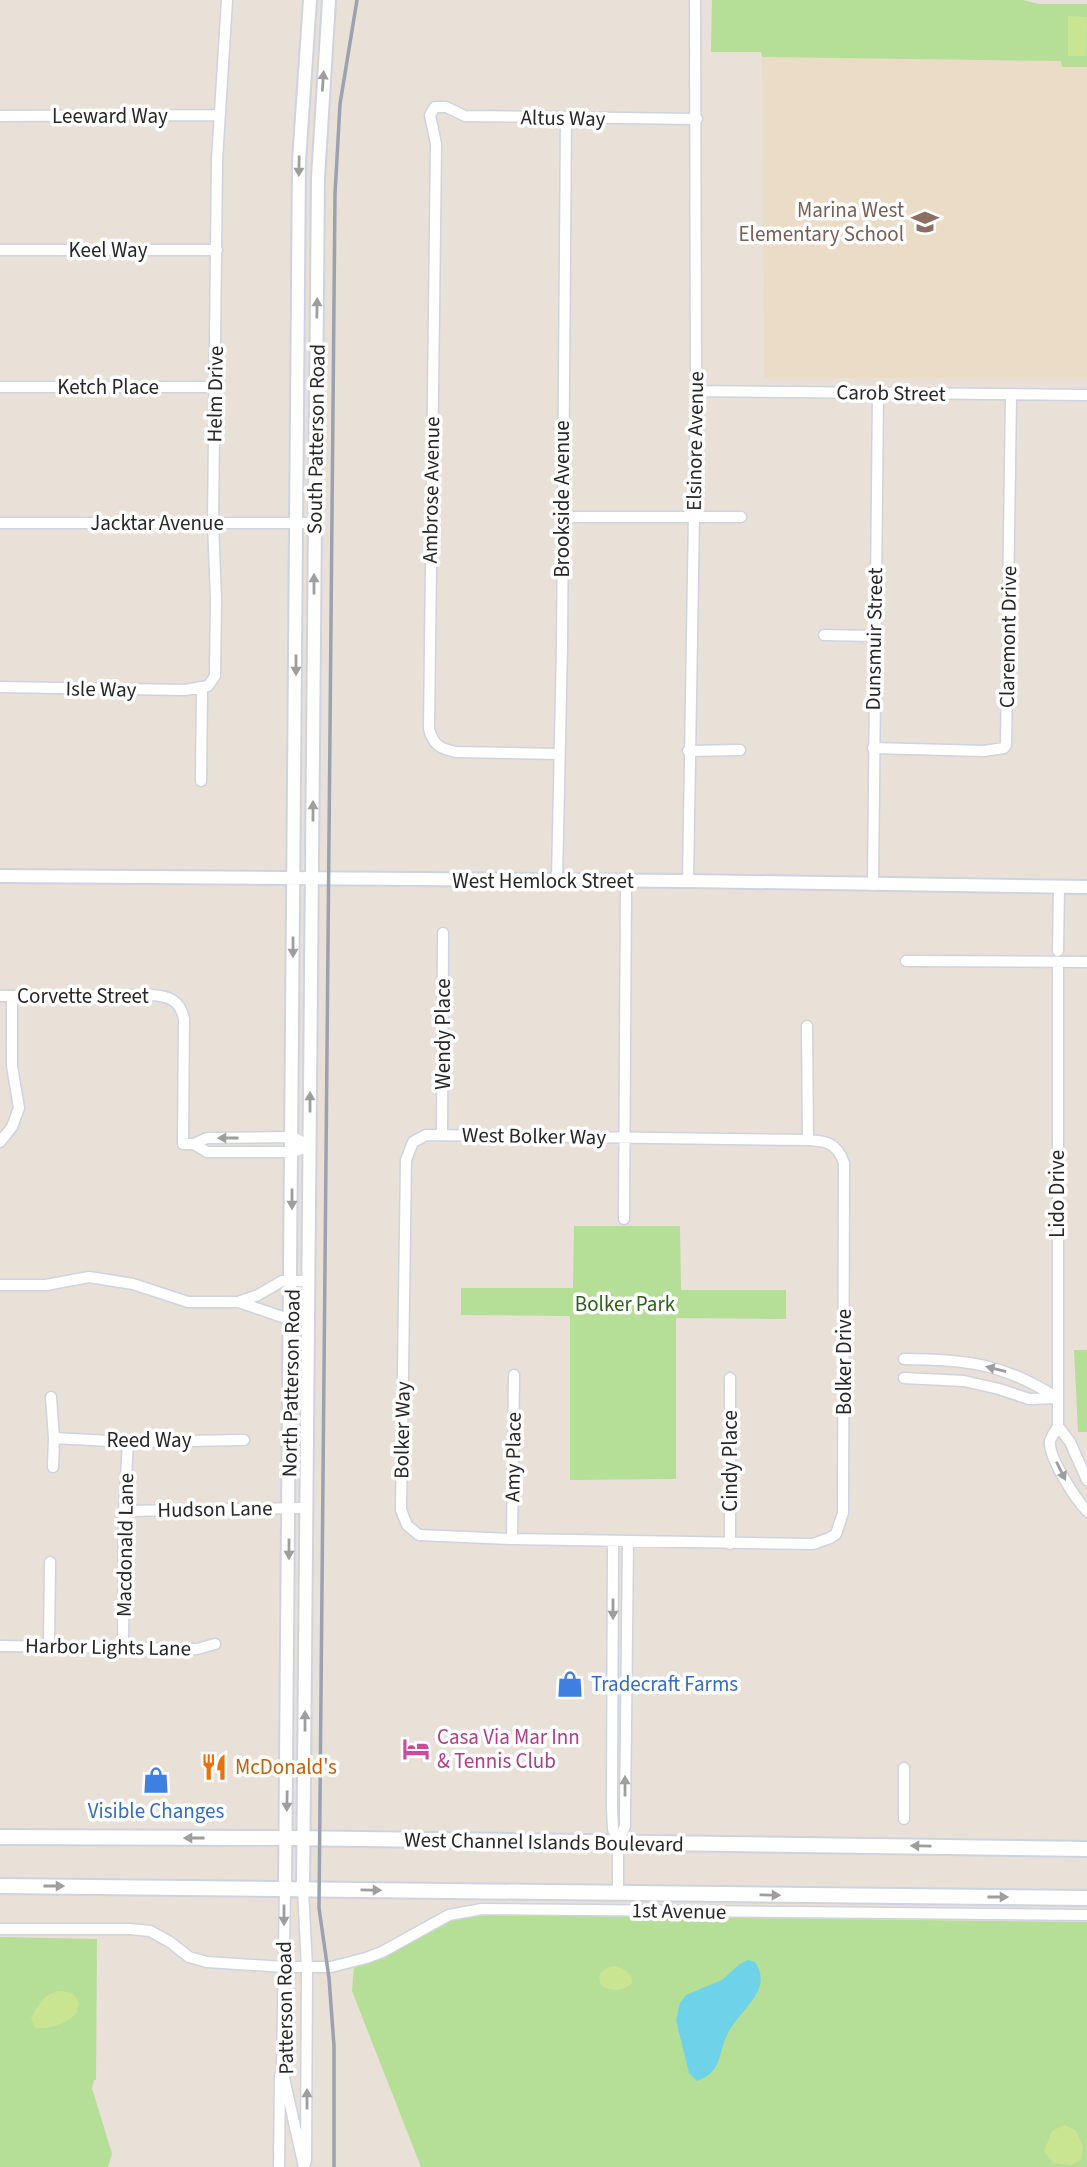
<svg xmlns="http://www.w3.org/2000/svg" width="1087" height="2167" viewBox="0 0 1087 2167" font-family="'Source Sans 3',sans-serif">
<style>
.education{fill:#ebdcc8}
.green{fill:#b5de96}
.pitch{fill:#c9e592}
.water{fill:#6ed2e8}
.lines{fill:none;stroke-linecap:round;stroke-linejoin:round}
.minor-casing{stroke:#ced3df;stroke-width:13}
.tertiary-casing{stroke:#ced3df;stroke-width:16}
.secondary-casing{stroke:#ced3df;stroke-width:18}
.minor{stroke:#fff;stroke-width:10}
.tertiary{stroke:#fff;stroke-width:12}
.secondary{stroke:#fff;stroke-width:14}
.rail{stroke:#9ca1b0;stroke-width:3.5}
.oneway{fill:#9e9e9e}
.labels{text-anchor:middle;stroke-width:7;stroke-linejoin:round;paint-order:stroke}
.street-label{font-size:21px;fill:#272727;stroke:#fff}
.education-label{font-size:21px;fill:#785e54;stroke:#fff;text-anchor:end}
.park-label{font-size:21px;fill:#2f5f1c;stroke:#fff}
.shop-label{font-size:21px;fill:#366cbe;stroke:#fff;text-anchor:start}
.hotel-label{font-size:21px;fill:#b23c85;stroke:#fff;text-anchor:start}
.food-label{font-size:21px;fill:#c56008;stroke:#fff;text-anchor:start}
</style>
<rect width="100%" height="100%" fill="#e9e0d8"/>
<path class="education" d="M762 57 1062 61V67H1087V378H764Z"/>
<path class="green" d="M712 0H1023L1039 4H1087V67H1062L1061 61 762 57 761 52H711Z
M574 1226H680L681 1290H786V1319L676 1318V1479L570 1480V1316L461 1315V1288H573Z
M1074 1350H1087V1432H1078Z
M489 1915 1087 1922V2167H421L352 1991 354 1968 386 1957 423 1933 453 1919Z
M0 1937 97 1939 96 2080H94L92 2088 112 2154 108 2167H0Z"/>
<path class="pitch" d="M1068 16 1087 17 1086 56H1068Z
M614 1966C623 1969 633 1972 632 1983 624 1991 611 1992 602 1986 595 1974 603 1968 614 1966Z
M61 1991 72 1993 79 2002 77 2013C67 2023 49 2030 35 2028L31 2018C40 2004 44 1992 61 1991Z
M1064 2125 1076 2130 1083 2147 1081 2160 1071 2165 1053 2163 1044 2151 1052 2131Z"/>
<path class="water" d="M748 1960 755 1962C774 1991 740 2009 728 2033 717 2053 724 2071 697 2081L689 2073 676 2020 680 2003 686 1995 722 1980 740 1964Z"/>
<g class="lines">
<defs>
<path id="minor" d="M0 116 220 115
M0 250H217
M0 387H216
M696 391 1087 395
M562 517H741
M0 523H315
M824 635 874 636
M0 687 185 690 208 686 215 676 216 599 213 523 217 160 227 0
M873 748 984 751 1004 748 1006 745 1011 395
M688 751 740 750
M559 754 456 752C441 749 433 745 429 729L436 144 430 115 435 107H446L465 116 697 119
M201 781 202 688
M557 880 562 645 566 118
M688 881 696 391 695 0
M873 885 878 393
M1058 951 1059 887
M906 961 1087 962
M1058 962V1426C1056 1430 1051 1437 1050 1441 1048 1458 1076 1499 1087 1511
M0 996 151 995C169 996 180 1000 184 1019L183 1144H194L207 1152H293L310 1146
M807 1026 808 1140
M426 1135 808 1140C827 1141 837 1143 844 1163L843 1513 836 1534 830 1538 813 1544 512 1539 419 1535 407 1525 401 1510 406 1160 413 1142Z
M442 1135 443 933
M0 1142 12 1127 19 1108 12 1066V996
M194 1144 207 1138 293 1137 310 1146
M624 1219 626 881
M0 1285H46L89 1277 133 1284 188 1302H238L258 1295 282 1281H309
M239 1302 291 1320
M904 1359C964 1359 1006 1364 1057 1398
M730 1378V1544
M904 1378 964 1381 999 1389 1029 1399 1057 1398
M51 1397 54 1438 53 1467
M1058 1426 1070 1442 1087 1480
M54 1438 128 1442 244 1440
M124 1511 306 1508
M512 1539 514 1375
M613 1541 612 1808 613 1829 618 1843V1893
M0 1646 197 1649 215 1644
M49 1647 50 1562
M123 1648 124 1511 128 1442
M904 1768V1819
M618 1843 625 1826V1815L628 1542
M285 1888 282 2069 304 2167
M303 1889 307 1968 306 2160 304 2167
M0 1929H130L150 1931 170 1942 189 1957 207 1962 284 1967H331L366 1958 382 1952 449 1915 482 1909 1087 1915
M279 2167 280 2076"/>
<path id="tertiary" d="M0 876 688 881 1087 887
M285 1888 299 161 310 0
M303 1889 318 178 329 0"/>
<path id="secondary" d="M0 1837 287 1838 1087 1849
M0 1886 1087 1898"/>
</defs>
<use href="#minor" class="minor-casing"/>
<use href="#tertiary" class="tertiary-casing"/>
<use href="#secondary" class="secondary-casing"/>
<use href="#minor" class="minor"/>
<use href="#tertiary" class="tertiary"/>
<use href="#secondary" class="secondary"/>
<path class="rail" d="M334 2167V2046L329 1978 319 1908 335 194 340 104 357 0"/>
</g>
<defs><path id="oneway-solid" d="M-6-.8H1V-3.2L6.5 0L1 3.2V.8H-6Z" transform="scale(1.75)"/></defs>
<g class="oneway">
<use href="#oneway-solid" transform="translate(323 81) rotate(-86)"/>
<use href="#oneway-solid" transform="translate(299 166) rotate(91)"/>
<use href="#oneway-solid" transform="translate(317 308) rotate(-89)"/>
<use href="#oneway-solid" transform="translate(314 584) rotate(-90)"/>
<use href="#oneway-solid" transform="translate(296 665) rotate(90)"/>
<use href="#oneway-solid" transform="translate(313 811) rotate(-90)"/>
<use href="#oneway-solid" transform="translate(293 947) rotate(90)"/>
<use href="#oneway-solid" transform="translate(310 1102) rotate(-90)"/>
<use href="#oneway-solid" transform="translate(228 1138) rotate(180)"/>
<use href="#oneway-solid" transform="translate(292 1199) rotate(90)"/>
<use href="#oneway-solid" transform="translate(996 1369) rotate(-166)"/>
<use href="#oneway-solid" transform="translate(1061 1471) rotate(64)"/>
<use href="#oneway-solid" transform="translate(289 1549) rotate(90)"/>
<use href="#oneway-solid" transform="translate(613 1609) rotate(90)"/>
<use href="#oneway-solid" transform="translate(305 1721) rotate(-90)"/>
<use href="#oneway-solid" transform="translate(625 1786) rotate(-90)"/>
<use href="#oneway-solid" transform="translate(287 1801) rotate(91)"/>
<use href="#oneway-solid" transform="translate(194 1838) rotate(-180)"/>
<use href="#oneway-solid" transform="translate(921 1846) rotate(-179)"/>
<use href="#oneway-solid" transform="translate(54 1886)"/>
<use href="#oneway-solid" transform="translate(371 1890) rotate(1)"/>
<use href="#oneway-solid" transform="translate(770 1895) rotate(1)"/>
<use href="#oneway-solid" transform="translate(998 1897)"/>
<use href="#oneway-solid" transform="translate(284 1915) rotate(90)"/>
<use href="#oneway-solid" transform="translate(307 2099) rotate(-90)"/>
</g>
<defs>
<symbol id="school-bare" viewBox="-9 -9 18 18"><path d="M0-5L7-2L0 1L-7-2ZM-4 1L0 2.5L4 1V4Q0 6-4 4Z" fill="#8d6e63" stroke="#fff" stroke-width="2.5" paint-order="stroke"/></symbol>
<symbol id="shop-bare" viewBox="-9 -9 18 18"><path d="M-5-2.5h2.3a2.7 3.5 0 0 1 5.4 0H5L5.5 6h-11ZM-1.5-2.5h3a1.5 2.3 0 0 0-3 0Z" fill="#3f7fe0" stroke="#fff" stroke-width="2.5" paint-order="stroke"/></symbol>
<symbol id="hotel-bare" viewBox="-9 -9 18 18"><path d="M-6-4.5h1.5V1H6V5H4.5V3h-9V5H-6ZM-4 0a1.8 1.8 0 1 1 3.6 0ZM.5 0V-2.5h3Q6-2.5 6 0Z" fill="#d1479c" stroke="#fff" stroke-width="2.5" paint-order="stroke"/></symbol>
<symbol id="restaurant-bare" viewBox="-9 -9 18 18"><path d="M-5-6h1v4h1v-4h1v4h1v-4h1v5L-1.5 .5V6h-2V.5L-5-1ZM5-6V6H3V1.5H1.5Q1.5-4 5-6Z" fill="#e8710a" stroke="#fff" stroke-width="2.5" paint-order="stroke"/></symbol>
</defs>
<g fill-rule="evenodd">
<use href="#school-bare" x="906" y="203" width="38" height="38"/>
<use href="#shop-bare" x="551" y="1665" width="38" height="38"/>
<use href="#hotel-bare" x="397" y="1730" width="38" height="38"/>
<use href="#restaurant-bare" x="195" y="1748" width="38" height="38"/>
<use href="#shop-bare" x="137" y="1761" width="38" height="38"/>
</g>
<g class="labels">
<g class="street-label">
<text x="110" y="123">Leeward Way</text>
<text transform="translate(563 118) rotate(1)" y="7">Altus Way</text>
<text x="108" y="257">Keel Way</text>
<text x="108" y="394">Ketch Place</text>
<text transform="translate(891 393) rotate(1)" y="7">Carob Street</text>
<text transform="translate(215 394) rotate(-89)" y="7">Helm Drive</text>
<text transform="translate(316 439) rotate(-89)" y="7">South Patterson Road</text>
<text transform="translate(695 441) rotate(-89)" y="7">Elsinore Avenue</text>
<text transform="translate(431 490) rotate(-89)" y="7">Ambrose Avenue</text>
<text transform="translate(562 499) rotate(-90)" y="7">Brookside Avenue</text>
<text x="157" y="530">Jacktar Avenue</text>
<text transform="translate(1008 637) rotate(-89)" y="7">Claremont Drive</text>
<text transform="translate(874 639) rotate(-89)" y="7">Dunsmuir Street</text>
<text transform="translate(101 689) rotate(1)" y="7">Isle Way</text>
<text x="543" y="888">West Hemlock Street</text>
<text x="83" y="1003">Corvette Street</text>
<text transform="translate(443 1034) rotate(-90)" y="7">Wendy Place</text>
<text transform="translate(534 1136) rotate(1)" y="7">West Bolker Way</text>
<text transform="translate(1057 1194) rotate(-90)" y="7">Lido Drive</text>
<text transform="translate(844 1362) rotate(-90)" y="7">Bolker Drive</text>
<text transform="translate(291 1383) rotate(-89)" y="7">North Patterson Road</text>
<text transform="translate(402 1430) rotate(-89)" y="7">Bolker Way</text>
<text x="149" y="1447">Reed Way</text>
<text transform="translate(513 1457) rotate(-89)" y="7">Amy Place</text>
<text transform="translate(730 1461) rotate(-90)" y="7">Cindy Place</text>
<text transform="translate(215 1509) rotate(-1)" y="7">Hudson Lane</text>
<text transform="translate(125 1545) rotate(-89)" y="7">Macdonald Lane</text>
<text transform="translate(108 1647) rotate(1)" y="7">Harbor Lights Lane</text>
<text transform="translate(544 1842) rotate(1)" y="7">West Channel Islands Boulevard</text>
<text transform="translate(679 1911) rotate(1)" y="7">1st Avenue</text>
<text transform="translate(285 2008) rotate(-91)" y="7">Patterson Road</text>
</g>
<g class="education-label">
<text x="904" y="217">Marina West<tspan x="904" dy="24">Elementary School</tspan></text>
</g>
<g class="park-label">
<text x="625" y="1311">Bolker Park</text>
</g>
<g class="shop-label">
<text x="591" y="1691">Tradecraft Farms</text>
<text x="156" y="1818" text-anchor="middle">Visible Changes</text>
</g>
<g class="hotel-label">
<text x="437" y="1744">Casa Via Mar Inn<tspan x="437" dy="24">&amp; Tennis Club</tspan></text>
</g>
<g class="food-label">
<text x="235" y="1774">McDonald's</text>
</g>
</g>
</svg>
